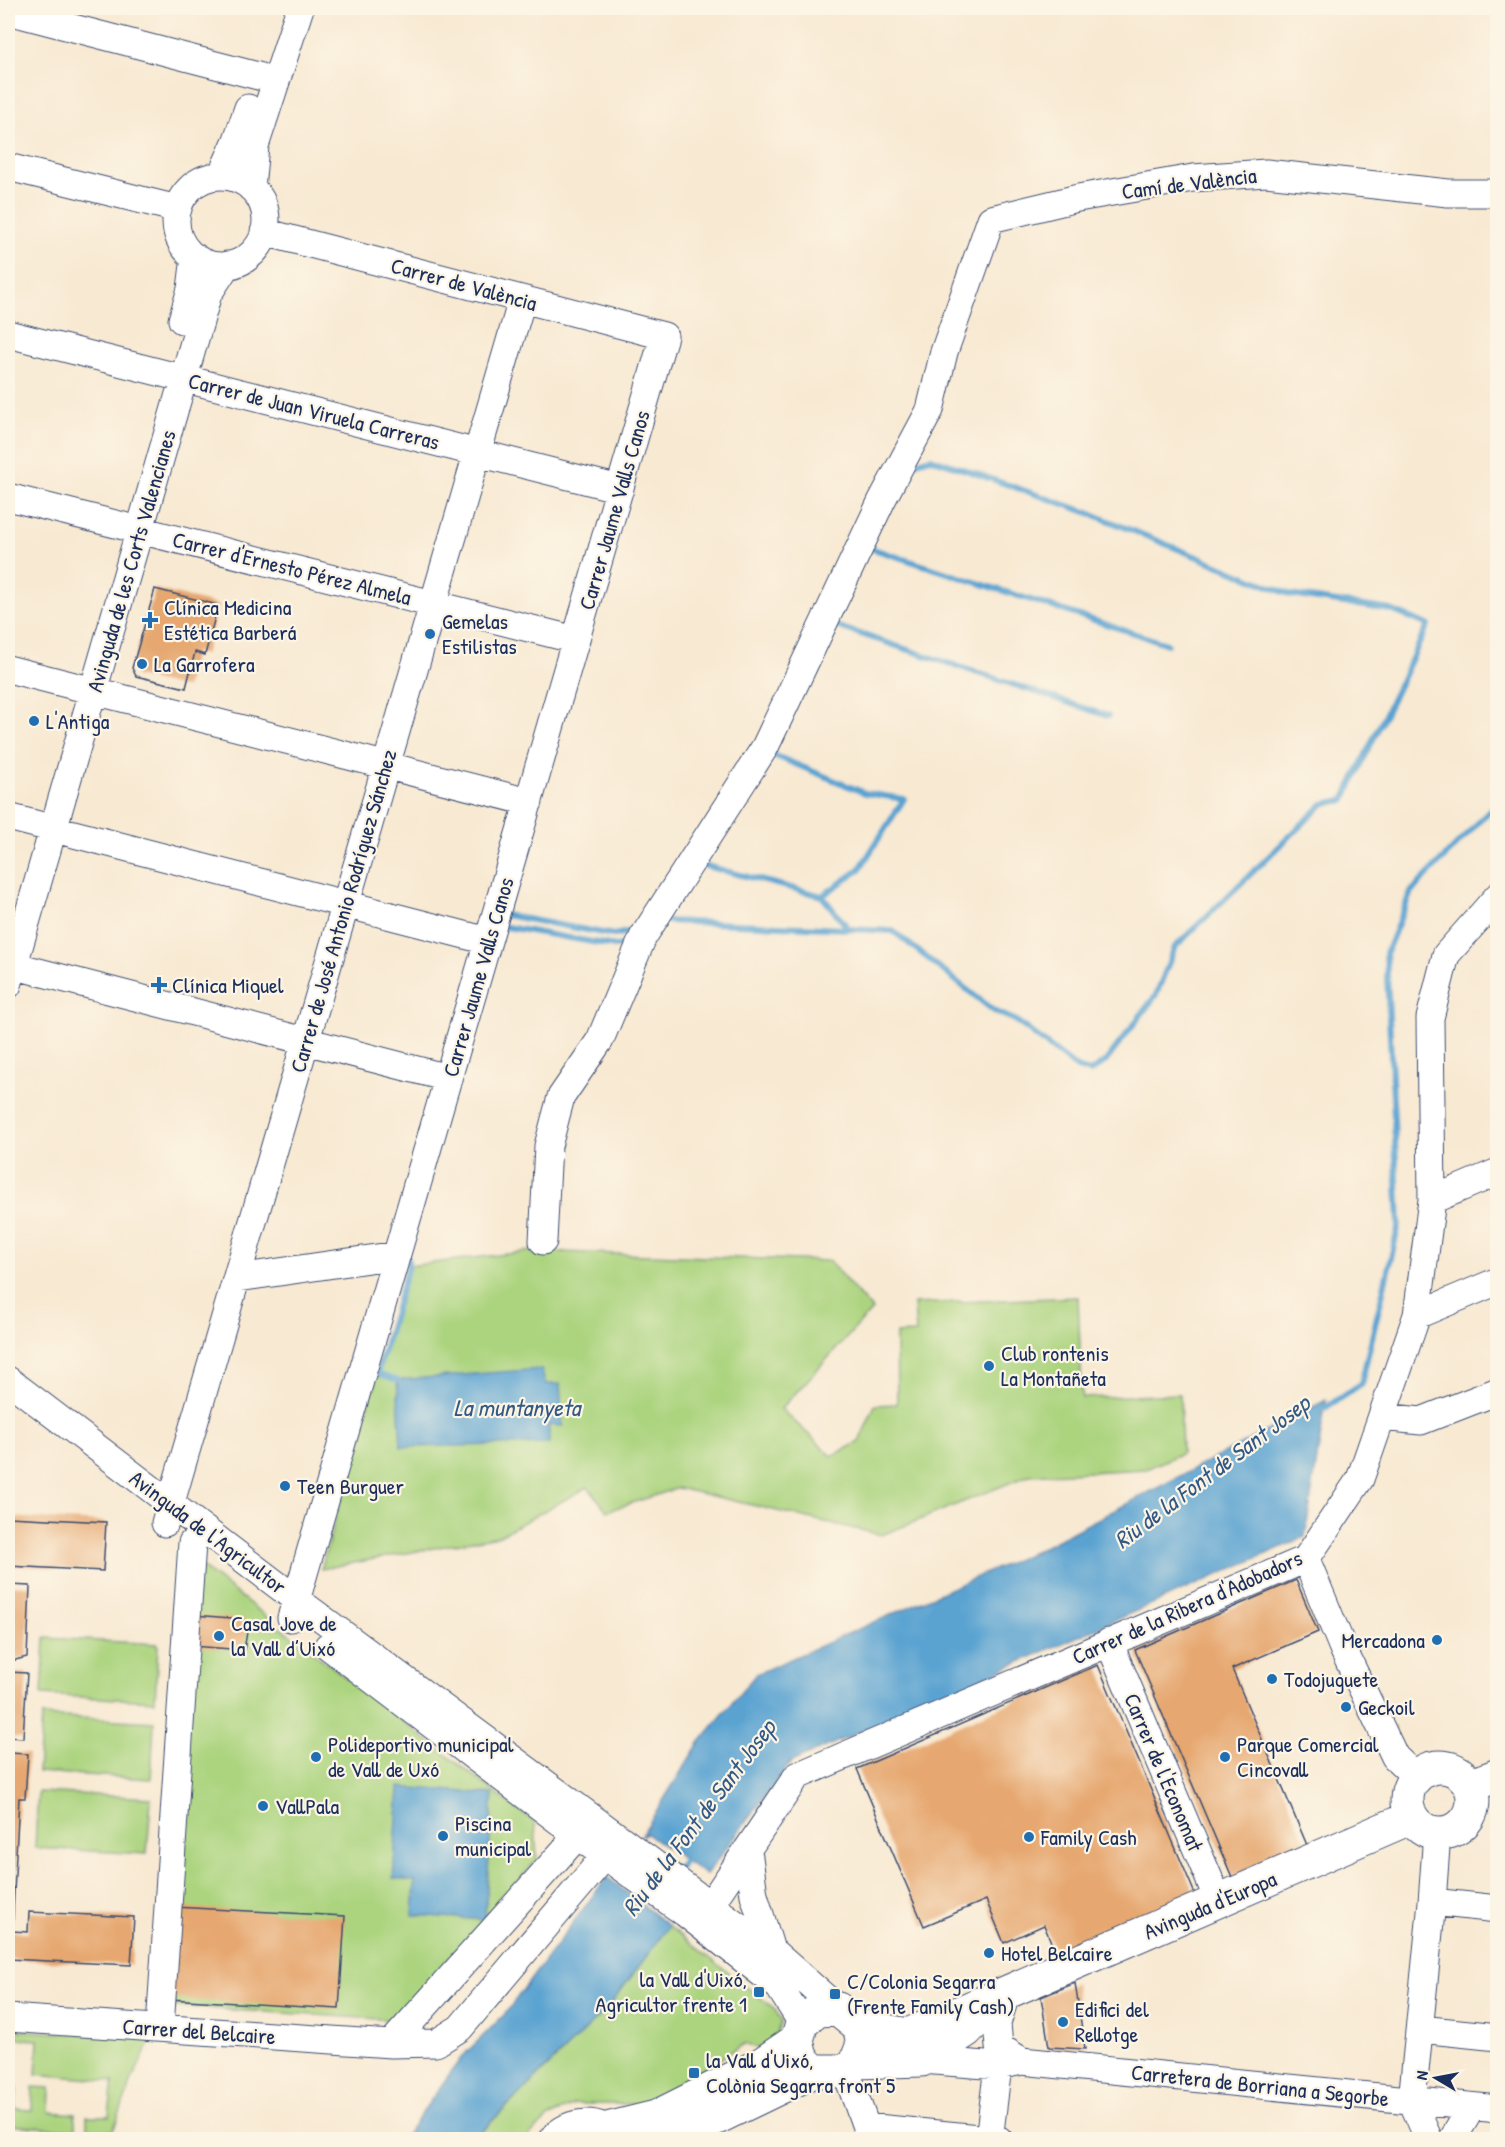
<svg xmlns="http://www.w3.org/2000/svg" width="1505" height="2147" viewBox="0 0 1505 2147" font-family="'Patrick Hand',sans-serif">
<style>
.green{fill:#acd47f;stroke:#64826e;stroke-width:1.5}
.water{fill:#5aa3d1;stroke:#3a6998;stroke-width:1.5}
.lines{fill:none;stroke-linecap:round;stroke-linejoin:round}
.stream{stroke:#5aa3d1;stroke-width:6}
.building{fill:#e6a770}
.minor-casing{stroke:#3c4b6f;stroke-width:29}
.major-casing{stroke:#3c4b6f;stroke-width:35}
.minor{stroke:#fff;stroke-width:27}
.major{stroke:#fff;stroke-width:33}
.poi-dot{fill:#1f6fb2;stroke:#fcf5e5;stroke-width:2}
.labels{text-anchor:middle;stroke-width:4.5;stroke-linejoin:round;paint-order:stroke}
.street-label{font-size:22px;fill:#1b2f5e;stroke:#fcf5e5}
.poi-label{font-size:22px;fill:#1b2f5e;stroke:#fcf5e5;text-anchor:start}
.water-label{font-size:24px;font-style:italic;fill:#315886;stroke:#fcf5e5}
</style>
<rect width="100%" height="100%" fill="#fcf5e5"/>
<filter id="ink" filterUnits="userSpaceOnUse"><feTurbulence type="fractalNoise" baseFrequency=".0167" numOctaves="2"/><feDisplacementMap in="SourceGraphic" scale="12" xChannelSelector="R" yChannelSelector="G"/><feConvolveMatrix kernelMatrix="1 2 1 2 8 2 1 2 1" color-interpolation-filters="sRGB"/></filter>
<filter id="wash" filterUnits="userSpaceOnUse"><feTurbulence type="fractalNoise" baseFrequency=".008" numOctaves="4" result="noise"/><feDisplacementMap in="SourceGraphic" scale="24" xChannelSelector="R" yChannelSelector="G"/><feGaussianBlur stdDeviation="1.35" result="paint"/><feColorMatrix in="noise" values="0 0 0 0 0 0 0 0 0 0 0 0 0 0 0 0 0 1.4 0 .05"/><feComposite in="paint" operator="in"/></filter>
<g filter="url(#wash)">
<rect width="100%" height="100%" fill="#f8e9d2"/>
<path class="green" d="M532 1251 829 1261 872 1310 781 1409 832 1456 859 1442 875 1405 897 1404 896 1334 916 1333 914 1304 1078 1297 1082 1398 1180 1394 1182 1453 1146 1469 1029 1475 882 1535 678 1488 607 1511 588 1487 498 1536 321 1569 408 1266Z
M193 1560 535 1823 537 1860 395 2020 169 2006Z
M45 1638 158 1644 155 1701 42 1695Z
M42 1716 154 1722 151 1779 38 1772Z
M38 1792 151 1798 147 1854 35 1848Z
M669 1926 775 2009 781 2022 776 2035 759 2049 744 2044 647 2104H574L549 2117 526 2139 473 2140 607 2009Z
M8 2030 152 2038 132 2080 113 2131 87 2130V2116H109L113 2081 36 2074 38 2040 8 2038Z
M8 2086H17L15 2109 32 2110 33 2087 50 2088 49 2112 75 2114V2130L8 2125Z"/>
<path class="water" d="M541 1369 546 1384H560L563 1426 549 1425V1444L401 1447 397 1380Z
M1326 1400 1305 1537 791 1762 706 1875 646 1833 641 1836 699 1743 756 1674 1040 1549Z
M399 1787 493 1794 485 1920 413 1915 415 1881 393 1879Z
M607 1877 669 1926 607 2009 473 2139H403L461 2058 505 2014Z"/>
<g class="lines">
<path class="stream" d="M870 548 1167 644
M833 625 1108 716
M771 754 865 793 904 799 859 870 822 896
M702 865 822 896 848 928
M505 915 614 935 637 930
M668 921 893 931 994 1011 1015 1020 1077 1068 1090 1072 1106 1061 1156 995 1175 947 1323 804 1344 800 1428 625 1391 610 1291 595 1092 514 931 458 911 464
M501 926 615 946 633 944
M397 1380 377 1374 408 1266V1259
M1319 1412 1361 1384 1399 1224 1386 953 1411 892 1498 802
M676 1872 689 1854"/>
</g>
<g id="blocks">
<path class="building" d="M155 589 218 605 205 655 195 652 186 688 136 676 132 668Z
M8 1517 106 1522 103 1571 8 1566Z
M1296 1580 1318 1632 1232 1669 1307 1845 1232 1877 1135 1650Z
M8 1585 30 1586 27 1657 8 1662Z
M194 1615 243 1619 248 1626 244 1650 192 1646Z
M1098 1665 1195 1894 1056 1954 1044 1925 1004 1943 986 1900 924 1926 857 1769Z
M8 1672 27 1673 23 1738 8 1737Z
M8 1753 28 1754 25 1798H19L12 1931 28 1932 29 1912 134 1917 131 1965 8 1959Z
M174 1907 345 1916 339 2009 169 1999Z
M1075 1983 1085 2049 1049 2047 1041 1997Z"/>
</g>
</g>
<g filter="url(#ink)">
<use href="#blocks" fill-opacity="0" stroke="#3c4b6f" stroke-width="1.5"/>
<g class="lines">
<defs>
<path id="minor" d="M8 11 258 76
M8 167 178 209
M221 176 237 140 248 108
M176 221a45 45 0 1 1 90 0a45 45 0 1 1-90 0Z
M251 188 255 146 300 8
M264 232 664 336 291 1618
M182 320 191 289 195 257
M8 334 620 489
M8 497 576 640
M8 669 529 802
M8 817 488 941
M8 964 448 1078
M8 985 208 294 227 265
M1432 1200 1498 1172
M543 1241 548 1146 561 1097 600 1040 643 937 765 747 882 500 930 410 944 352 991 219 1078 198 1193 178 1266 173 1448 193H1498
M237 1278 397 1255
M1417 1315 1498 1281
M8 1380 297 1600 771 1950 838 2009
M1383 1417 1421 1421 1498 1391
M165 1523 522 300
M1306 1559 1344 1651 1395 1757 1416 1777
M1109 1642 1219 1902
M328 1646 605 1856 685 1913 779 1987 802 2023
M748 1850 754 1895 771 1950
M1432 1902 1498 1909
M710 1905 797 1776 1306 1559 1360 1479 1417 1315 1432 1200 1430 1018 1446 955 1498 896
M1007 1992 997 2023 999 2047 1022 2061
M8 2018 391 2044 436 2043 460 2028 605 1856
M160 2028 192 1543
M1420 2029 1498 2037
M391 2044 578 1835
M922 2060 998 2066 1022 2061 1498 2109
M846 2071 866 2127 999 2140
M1412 2101 1432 1902 1437 1833
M1412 2101 1429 2140
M989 2140 998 2066
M1452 2140 1472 2107"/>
<path id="major" d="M1407 1800a33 33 0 1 1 66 0a33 33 0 1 1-66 0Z
M1470 1786 1498 1775
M859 2026 908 2035 1412 1817
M856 2062 922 2060 966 2031 977 2020
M603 2130 656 2117 760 2065 797 2040
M555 2140C571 2123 599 2120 615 2140
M671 2140 814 2071H846L856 2062 863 2044 859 2026 838 2009 818 2010 802 2023 797 2040 801 2058 814 2071"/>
</defs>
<use href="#minor" class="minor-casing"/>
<use href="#major" class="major-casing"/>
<use href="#minor" class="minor"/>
<use href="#major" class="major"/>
</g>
</g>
<g class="poi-dot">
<path d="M147 611h6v6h6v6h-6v6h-6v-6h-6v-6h6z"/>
<circle cx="430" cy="634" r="6"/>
<circle cx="142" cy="664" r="6"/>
<circle cx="34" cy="721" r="6"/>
<path d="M156 976h6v6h6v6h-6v6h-6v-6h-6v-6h6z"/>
<circle cx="989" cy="1366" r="6"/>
<circle cx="285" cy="1486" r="6"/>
<circle cx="219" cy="1636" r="6"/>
<circle cx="1437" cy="1640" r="6"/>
<circle cx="1272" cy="1679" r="6"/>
<circle cx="1346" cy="1707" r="6"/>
<circle cx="316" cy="1757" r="6"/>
<circle cx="1225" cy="1757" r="6"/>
<circle cx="263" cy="1806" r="6"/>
<circle cx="443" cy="1836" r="6"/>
<circle cx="1029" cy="1837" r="6"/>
<circle cx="989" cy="1953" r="6"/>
<rect x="753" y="1986" width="12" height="12" rx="3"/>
<rect x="829" y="1988" width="12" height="12" rx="3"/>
<circle cx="1063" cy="2022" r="6"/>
<rect x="688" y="2067" width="12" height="12" rx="3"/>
</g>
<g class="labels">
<g class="street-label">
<text transform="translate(1189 183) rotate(-7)" y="8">Camí de València</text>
<text transform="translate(464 284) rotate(15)" y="8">Carrer de València</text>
<text transform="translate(314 411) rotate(14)" y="8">Carrer de Juan Viruela Carreras</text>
<text transform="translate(614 510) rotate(-74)" y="8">Carrer Jaume Valls Canos</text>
<text transform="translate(131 561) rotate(-74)" y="8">Avinguda de les Corts Valencianes</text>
<text transform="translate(292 568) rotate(14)" y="8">Carrer d'Ernesto Pérez Almela</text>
<text transform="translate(343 911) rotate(-74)" y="8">Carrer de José Antonio Rodríguez Sánchez</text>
<text transform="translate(478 977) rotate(-74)" y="8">Carrer Jaume Valls Canos</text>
<text transform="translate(208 1532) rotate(37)" y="8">Avinguda de l'Agricultor</text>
<text transform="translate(1187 1607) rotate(-24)" y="8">Carrer de la Ribera d'Adobadors</text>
<text transform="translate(1164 1772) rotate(67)" y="8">Carrer de l'Economat</text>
<text transform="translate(1210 1905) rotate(-23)" y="8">Avinguda d'Europa</text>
<text transform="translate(199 2031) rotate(4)" y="8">Carrer del Belcaire</text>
<text transform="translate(1260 2085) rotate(6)" y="8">Carretera de Borriana a Segorbe</text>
</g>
<g class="poi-label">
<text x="164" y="615">Clínica Medicina<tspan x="164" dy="25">Estética Barberá</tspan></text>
<text x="442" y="629">Gemelas<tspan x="442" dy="25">Estilistas</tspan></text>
<text x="154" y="672">La Garrofera</text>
<text x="46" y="729">L'Antiga</text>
<text x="172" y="993">Clínica Miquel</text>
<text x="1001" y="1361">Club rontenis<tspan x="1001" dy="25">La Montañeta</tspan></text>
<text x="297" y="1494">Teen Burguer</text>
<text x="231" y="1631">Casal Jove de<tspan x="231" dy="25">la Vall d’Uixó</tspan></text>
<text x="1425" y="1648" text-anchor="end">Mercadona</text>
<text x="1284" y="1687">Todojuguete</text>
<text x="1358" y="1715">Geckoil</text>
<text x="328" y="1752">Polideportivo municipal<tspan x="328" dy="25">de Vall de Uxó</tspan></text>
<text x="1237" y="1752">Parque Comercial<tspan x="1237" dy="25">Cincovall</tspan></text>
<text x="275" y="1814">VallPala</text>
<text x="455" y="1831">Piscina<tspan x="455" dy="25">municipal</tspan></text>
<text x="1041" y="1845">Family Cash</text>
<text x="1001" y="1961">Hotel Belcaire</text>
<text x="747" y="1987" text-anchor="end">la Vall d'Uixó,<tspan x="747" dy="25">Agricultor frente 1</tspan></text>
<text x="847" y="1989">C/Colonia Segarra<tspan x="847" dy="25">(Frente Family Cash)</tspan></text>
<text x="1075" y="2017">Edifici del<tspan x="1075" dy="25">Rellotge</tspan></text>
<text x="706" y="2068">la Vall d'Uixó,<tspan x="706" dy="25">Colònia Segarra front 5</tspan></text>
</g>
<g class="water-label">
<text x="517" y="1416">La muntanyeta</text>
<text transform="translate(1212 1472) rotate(-37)" y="8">Riu de la Font de Sant Josep</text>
<text transform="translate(699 1818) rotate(-53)" y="8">Riu de la Font de Sant Josep</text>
</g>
</g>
<rect width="1505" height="2147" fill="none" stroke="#fcf5e5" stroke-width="30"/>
<g transform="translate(1436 2078) rotate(280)" stroke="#fcf5e5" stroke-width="4.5" paint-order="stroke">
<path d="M0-4.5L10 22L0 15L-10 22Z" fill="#1b2f5e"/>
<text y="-9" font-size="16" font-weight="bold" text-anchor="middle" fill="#1b2f5e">N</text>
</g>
</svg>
